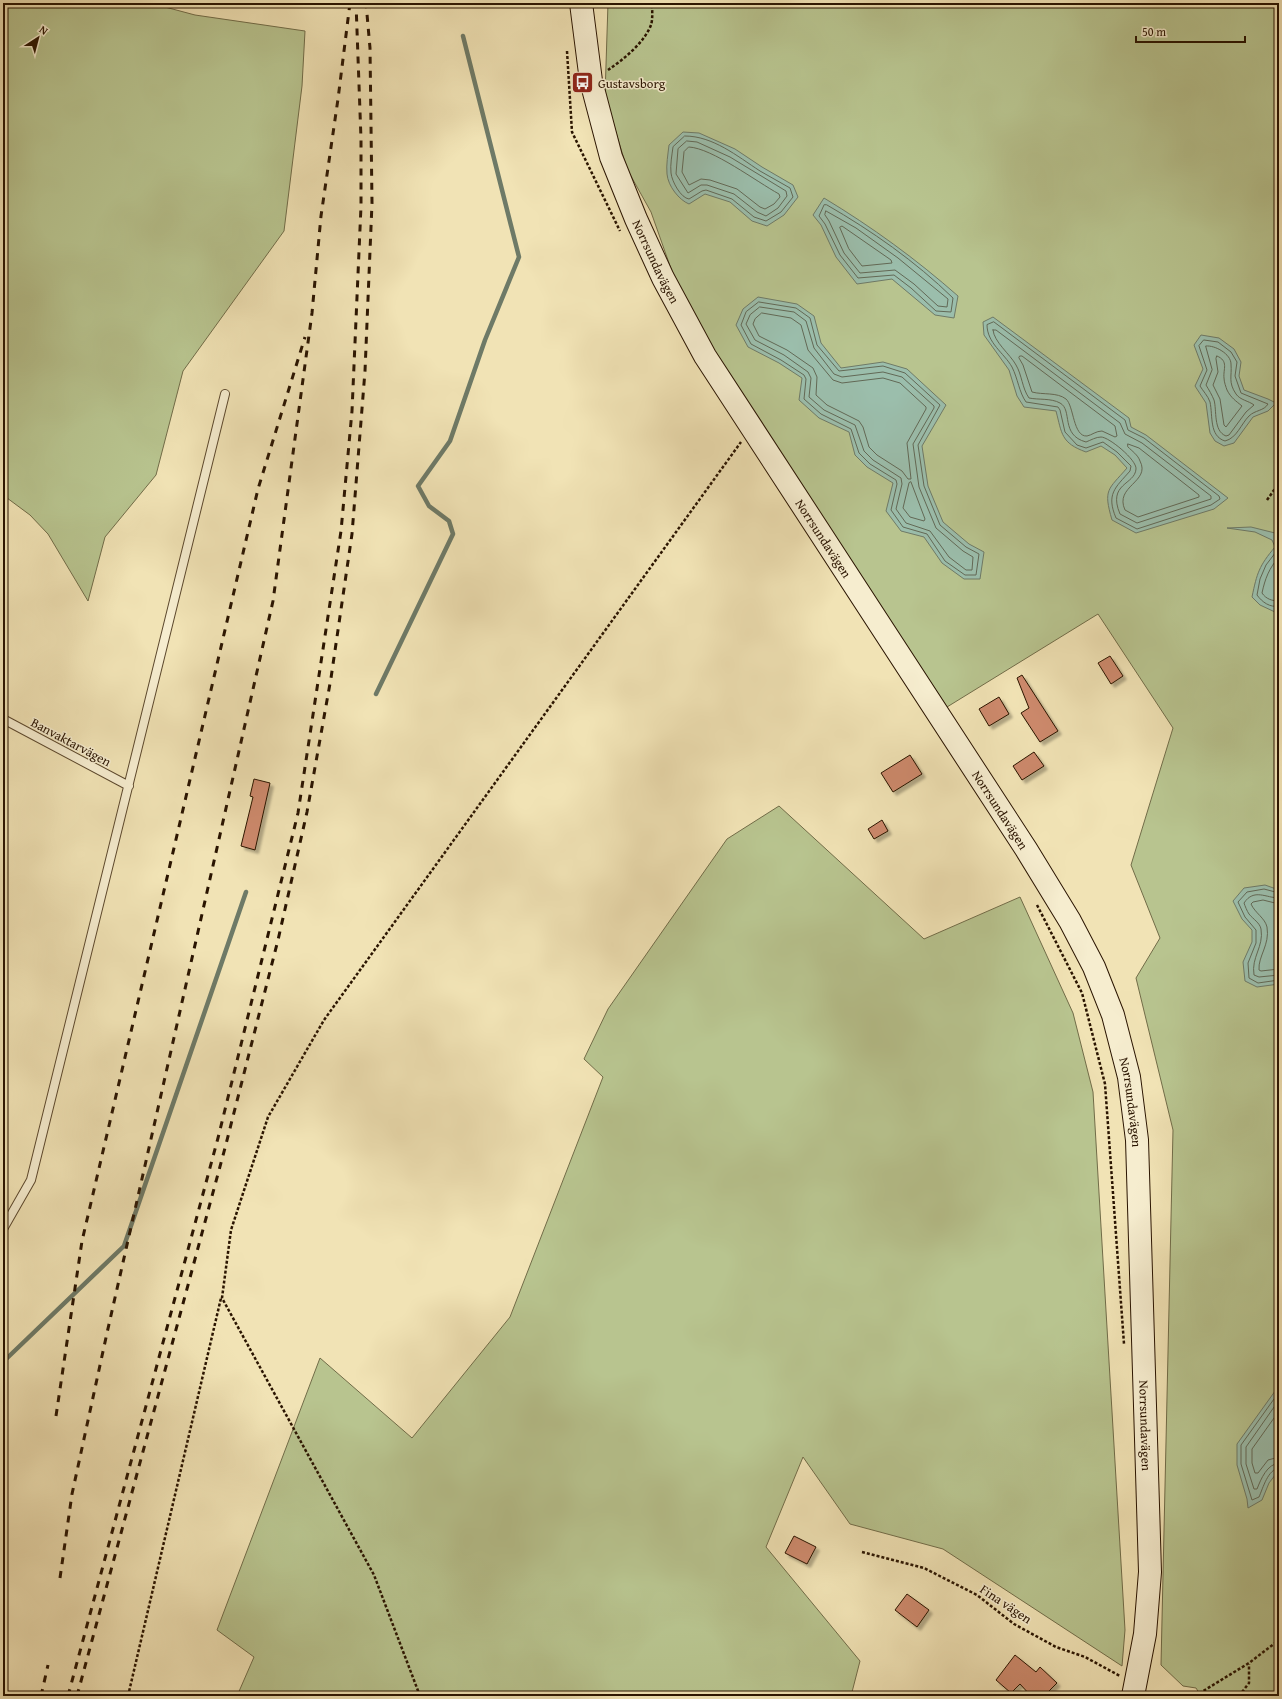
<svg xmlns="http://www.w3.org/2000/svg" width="1282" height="1699" viewBox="0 0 1282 1699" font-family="'Gentium Book Plus',serif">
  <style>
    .green { fill: #b8c48f; stroke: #716c48 }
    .water { fill: #9bbeac; stroke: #6e7a67 }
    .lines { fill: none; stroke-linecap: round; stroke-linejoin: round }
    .shore { stroke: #626956; stroke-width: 1 }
    .stream { stroke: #6e7a67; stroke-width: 4.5 }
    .building { fill: #ce8a6d; stroke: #2a1400; filter: url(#shadow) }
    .lane-casing { stroke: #5c482d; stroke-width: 10 }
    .secondary-casing { stroke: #2a1400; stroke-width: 24 }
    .path { stroke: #2a1400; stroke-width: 2.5; stroke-dasharray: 3 2; stroke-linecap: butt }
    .lane { stroke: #f6edcf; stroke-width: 8 }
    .secondary { stroke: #f6edcf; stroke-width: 22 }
    .rail { stroke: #2a1400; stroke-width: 3; stroke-dasharray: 7 7; stroke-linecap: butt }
    .labels { text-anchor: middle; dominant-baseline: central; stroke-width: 3; stroke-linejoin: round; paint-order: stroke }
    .poi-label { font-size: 13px; fill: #2a1400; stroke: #f6edcf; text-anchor: start }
    .street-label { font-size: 13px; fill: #2a1400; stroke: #f6edcf }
  </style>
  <defs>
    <filter id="shadow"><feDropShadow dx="3.5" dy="3.5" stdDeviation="1" flood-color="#0004"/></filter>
  </defs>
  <rect width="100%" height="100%" fill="#f1e3b5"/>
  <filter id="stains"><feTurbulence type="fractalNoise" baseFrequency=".005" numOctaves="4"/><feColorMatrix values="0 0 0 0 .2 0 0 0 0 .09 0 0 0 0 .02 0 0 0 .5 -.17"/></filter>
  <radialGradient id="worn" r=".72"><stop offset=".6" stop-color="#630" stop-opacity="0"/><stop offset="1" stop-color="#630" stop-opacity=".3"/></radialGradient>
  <!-- green -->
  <path class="green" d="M3,3h147l45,12 110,16 -3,55 -18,145 -101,140 -27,104 -51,62 -17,64 -40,-67 -18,-19 -27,-20z
    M608,3h671v1693h-78l-5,-8 -13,-2 -22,-21 12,-535 -37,-152 24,-40 -29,-73 42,-137 -75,-114 -151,93 -222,-336 -50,-91 -24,-68 -24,-43 -22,-73z
    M779,806l145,133 96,-42 53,116 20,79 32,538 -3,36 -179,-117 -93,-25 -47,-67 -37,90 94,114 -9,35h-614l17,-39 -37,-27 103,-272 92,80 98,-121 93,-240 -19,-18 24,-50 119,-170z"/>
  <!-- water -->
  <path class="water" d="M683,132l16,1 36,16 27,18 31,18 5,12 -14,18 -17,11 -15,-5 -22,-19 -25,-8 -16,10c-10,-4 -21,-18 -22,-30 -1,-9 1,-20 2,-29z
    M824,198c48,29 92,61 134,98l-4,22 -19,-3 -43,-36 -35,5 -21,-27 -15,-32 -8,-10z
    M758,297l39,7 17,12 7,27 20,25 42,-6 24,7 39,36 -24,41 6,40 15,36 26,22 15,8 -4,27h-16l-22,-16 -18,-26 -23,-6 -15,-20 7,-28 -26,-16 -12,-12 -6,-23 -30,-14 -20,-18 3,-22 -23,-15 -31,-16 -12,-22 7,-16z
    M993,317l136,101 2,9 15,8 82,63 -14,11 -78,24 -24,-13c-9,-31 -4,-30 15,-52l-12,-13 -14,-9 -15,6c-25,-9 -24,-18 -30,-41l-32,-4 -7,-11 -8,-26 -25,-35 -1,-13z
    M1201,335l18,3 15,11 7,13 -2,14 5,14 24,9 8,4 -8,8 -15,6 -19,26 -10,3 -9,-5 -5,-8 -4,-30 -11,-17 8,-17 -9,-24z
    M1251,527l28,7v76l-4,2 -15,-7 -8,-8c5,-24 7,-31 23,-50l-3,-7 -17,-8 -28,-4z
    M1265,885l14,5v94l-22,3 -12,-6 -2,-19 9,-20v-12l-10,-11 -9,-18 11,-13z
    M1279,1367v103l-10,13 -7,17 -14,8 -1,-9 -10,-34v-21l41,-57 -2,-17z"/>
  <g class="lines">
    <!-- shore -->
    <path class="shore" d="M685,136c28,0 52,20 75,35 10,6 20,11 30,17l3,9 -12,15 -15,9 -12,-4 -22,-18 -26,-9 -4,1 -13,8c-8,-1 -17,-17 -18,-26 -1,-8 1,-18 2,-26z
      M687,141l10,1 33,15 56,34 1,5 -9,12 -12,8 -9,-4 -23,-18 -27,-9h-6l-13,8 -12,-19 2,-25z
      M689,147c23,1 68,35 90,47l1,3 -6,7 -9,5 -5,-2 -23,-18 -27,-9 -9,-1 -12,6 -7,-13 2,-20z
      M827,205c45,26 88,56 126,93l-2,14 -15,-1 -25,-23 -17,-13 -36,3 -18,-23 -15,-31 -6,-8 5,-11z
      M826,211l30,17 42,30 50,41 -1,8 -9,-1 -24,-22 -19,-14 -35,3 -16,-20 -15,-32 -4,-6z
      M840,227l2,-1 49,34 1,3 -30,3 -13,-17z
      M759,302l37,6 14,10 7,27 22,26 44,-5 22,7 35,32 -22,40 6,41 16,39 26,22 13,7 -3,21h-11l-20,-14 -18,-27 -24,-7 -12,-17 6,-26 -1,-4 -26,-16 -11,-11 -8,-24 -30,-15 -17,-15 2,-20 -2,-4 -23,-15 -30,-16 -10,-19 5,-13z
      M760,307l34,5 12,9 8,27 20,26 8,3 41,-5 19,5 32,29v2l-21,36 6,43 17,41 27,23 10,6 -1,13h-6l-17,-13 -19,-26 -24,-8 -10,-14 6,-25 -1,-6 -28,-18 -9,-9 -9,-26 -31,-15 -15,-13 2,-19 -3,-6 -24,-17 -29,-15 -9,-16 4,-9z
      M762,313l29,5 10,7 7,25 25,30 9,3 41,-5 17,5 26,24v2l-19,34 4,36h-3l-6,-8 -25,-16 -8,-8 -6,-20 -4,-6 -32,-16 -11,-10 1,-18 -4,-9 -26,-18 -28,-14 -6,-12 2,-5z
      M994,322l131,98 3,10 16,8 75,58 1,3 -9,6 -74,24 -21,-11c-10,-24 -1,-30 14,-47l1,-5 -14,-14 -14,-10 -17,6 -9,-3 -12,-13 -5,-22 -2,-3 -32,-5c-7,-10 -8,-23 -14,-35 -8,-14 -25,-24 -25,-42z
      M993,330h3l124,93 5,11 17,9 69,53v3l-74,24 -17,-9c-13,-31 15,-29 16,-45 1,-9 -27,-32 -35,-32 -5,0 -10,3 -15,5 -26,-7 -13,-32 -26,-39 -9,-5 -21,-3 -31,-5 -7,-10 -7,-23 -13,-33 -6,-11 -22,-23 -23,-35z
      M1204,340l14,2 13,10 6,10 -2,14 6,17 27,11c-4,7 -13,6 -19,12 -8,8 -12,22 -24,25 -16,-5 -12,-25 -15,-39 -2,-6 -7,-11 -10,-16l7,-16 -8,-24z
      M1206,346c9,-1 25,8 25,18 1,13 -3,18 5,30 4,6 13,7 18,11l-8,7 -17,23 -3,1c-13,-5 -9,-26 -12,-36 -2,-5 -5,-10 -8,-15l6,-15z
      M1020,356h2l93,70 2,10 -2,1 -13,-6c-6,0 -10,4 -15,5 -14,1 -13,-30 -21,-37 -9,-7 -23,-4 -34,-7l-9,-27 -4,-7z
      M1217,356c12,5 6,13 7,22 0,4 2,9 3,12 4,8 9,11 15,16l-16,21 -2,-2 -4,-26 -7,-14 5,-13 -2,-13z
      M1128,444l11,4 60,47v2l-61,20 -13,-7c-11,-24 26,-28 15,-49 -2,-6 -8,-10 -12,-14z
      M911,482l14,37 -1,2 -14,-4 -7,-9 6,-25z
      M1279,548l-13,17 -6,14 -3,16c5,7 13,13 22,11
      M1279,557c-10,11 -14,22 -17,36 4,6 10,8 17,8
      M1279,893l-15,-4 -17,3 -9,10 7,15 11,13v13l-8,20 1,15 9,5 21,-3
      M1279,898c-13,0 -25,-10 -35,5 1,3 3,8 5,11 4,5 11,9 12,15 3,18 -10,28 -7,46l5,2 20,-2
      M1279,904l-16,-4 -10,2 -2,2c4,9 14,14 16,23 3,18 -9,29 -8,43l2,1 18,-2
      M1279,1392l-38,53v19l11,36 7,-3c4,-9 9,-28 20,-29
      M1279,1400l-33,47v17l8,25h3c4,-10 10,-25 22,-26
      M1279,1411l-27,38v14l3,10h3l10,-13 11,-3"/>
    <!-- stream -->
    <path class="stream" d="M376,694l77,-160 -4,-13 -20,-15 -11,-20 32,-45 35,-101 34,-83 -56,-221
      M3,1362l121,-116 122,-354"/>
  </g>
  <!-- building -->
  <path class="building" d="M1110,656l13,20 -12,8 -13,-21z
    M1022,675l36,56 -18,11 -19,-29 8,-5 -12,-30z
    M999,697l10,17 -20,12 -10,-17z
    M1034,752l10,14 -22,14 -9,-14z
    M910,755l12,19 -29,18 -12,-19z
    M254,779l16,4 -15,67 -14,-4 12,-49 -3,-1z
    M882,820l6,11 -14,8 -6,-10z
    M794,1536l22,11 -9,17 -22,-11z
    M907,1594l22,16 -12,17 -22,-17z
    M1015,1655l21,17 4,-5 17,16 -13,13h-13l-11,-12 -9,9 -15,-13z"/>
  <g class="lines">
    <defs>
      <path id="lane" d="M3,719l126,67
        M3,1229l28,-49 194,-786"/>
      <g id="secondary">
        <path id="s1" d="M581,3l10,78 20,76 25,62 27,59 42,78 321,493 44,72 24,46 19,48 16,62 8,63 13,432 -5,62 -12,62"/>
      </g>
    </defs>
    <!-- lane casing -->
    <use href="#lane" class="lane-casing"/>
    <!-- secondary casing -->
    <use href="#secondary" class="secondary-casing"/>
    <!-- path -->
    <path class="path" d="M567,51l5,81 48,99
      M608,70c16,-11 36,-27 43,-45 2,-6 1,-16 1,-22
      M1267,500l12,-17
      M1037,905l45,88 23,91 19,260
      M862,1552l62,16 53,27 37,29 42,23 29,10 35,19
      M128,1696l93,-398
      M420,1696l-46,-121 -152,-277 9,-68 37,-113 56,-97 417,-578
      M1195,1696l54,-33 30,-23
      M1239,1696l10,-13v-19"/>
    <!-- lane -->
    <use href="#lane" class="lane"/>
    <!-- secondary -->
    <use href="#secondary" class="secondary"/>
    <!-- rail -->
    <path class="rail" d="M56,1416l26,-175 176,-752 47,-152
      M60,1578l12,-84 35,-161 166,-732 39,-288 9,-97 17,-117 12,-96
      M41,1696l7,-31
      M68,1696l150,-558 80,-325 43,-282 11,-120 9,-205v-67l-5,-136
      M77,1696l148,-548 53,-208 29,-128 24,-134 21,-144 13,-163 7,-168 -2,-155 -4,-45"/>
  </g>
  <!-- icons -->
  <defs>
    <symbol id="bus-square" viewBox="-11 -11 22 22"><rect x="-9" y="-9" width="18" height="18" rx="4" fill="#8f2418" stroke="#f6edcf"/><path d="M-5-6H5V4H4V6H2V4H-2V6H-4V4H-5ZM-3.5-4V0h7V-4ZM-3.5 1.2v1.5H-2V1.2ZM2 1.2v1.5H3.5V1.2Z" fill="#fff"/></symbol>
  </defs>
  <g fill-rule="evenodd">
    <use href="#bus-square" x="570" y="70" width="25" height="25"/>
  </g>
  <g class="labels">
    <!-- poi labels -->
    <g class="poi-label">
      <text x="598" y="83">Gustavsborg</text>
    </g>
    <!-- street labels -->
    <g class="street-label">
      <text stroke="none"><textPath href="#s1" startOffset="271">Norrsundavägen</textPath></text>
      <text stroke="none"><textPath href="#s1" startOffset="595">Norrsundavägen</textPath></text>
      <text transform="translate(71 742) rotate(28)">Banvaktarvägen</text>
      <text stroke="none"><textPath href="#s1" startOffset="919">Norrsundavägen</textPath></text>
      <text stroke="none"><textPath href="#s1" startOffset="1243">Norrsundavägen</textPath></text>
      <text stroke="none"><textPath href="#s1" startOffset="1567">Norrsundavägen</textPath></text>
      <text transform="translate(1006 1604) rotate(34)">Fina vägen</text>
    </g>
  </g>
  <!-- margin -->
  <rect width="1282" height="1699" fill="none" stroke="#f1e3b5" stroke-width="16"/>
  <rect x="4" y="4" width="1274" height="1691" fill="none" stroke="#2a1400" stroke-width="2"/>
  <rect x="8" y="8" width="1266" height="1683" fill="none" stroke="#2a1400"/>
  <!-- north arrow -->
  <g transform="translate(38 38) rotate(36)" stroke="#f6edcf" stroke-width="3" paint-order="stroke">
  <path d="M0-3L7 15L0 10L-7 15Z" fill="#2a1400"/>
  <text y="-6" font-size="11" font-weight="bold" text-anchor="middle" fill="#2a1400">N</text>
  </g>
  <!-- scale -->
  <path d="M1136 36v6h109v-6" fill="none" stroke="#2a1400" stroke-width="2"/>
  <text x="1142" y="36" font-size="12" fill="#2a1400" stroke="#f6edcf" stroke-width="3" paint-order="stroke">50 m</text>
  <rect width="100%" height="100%" filter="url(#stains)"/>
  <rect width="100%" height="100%" fill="url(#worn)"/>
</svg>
